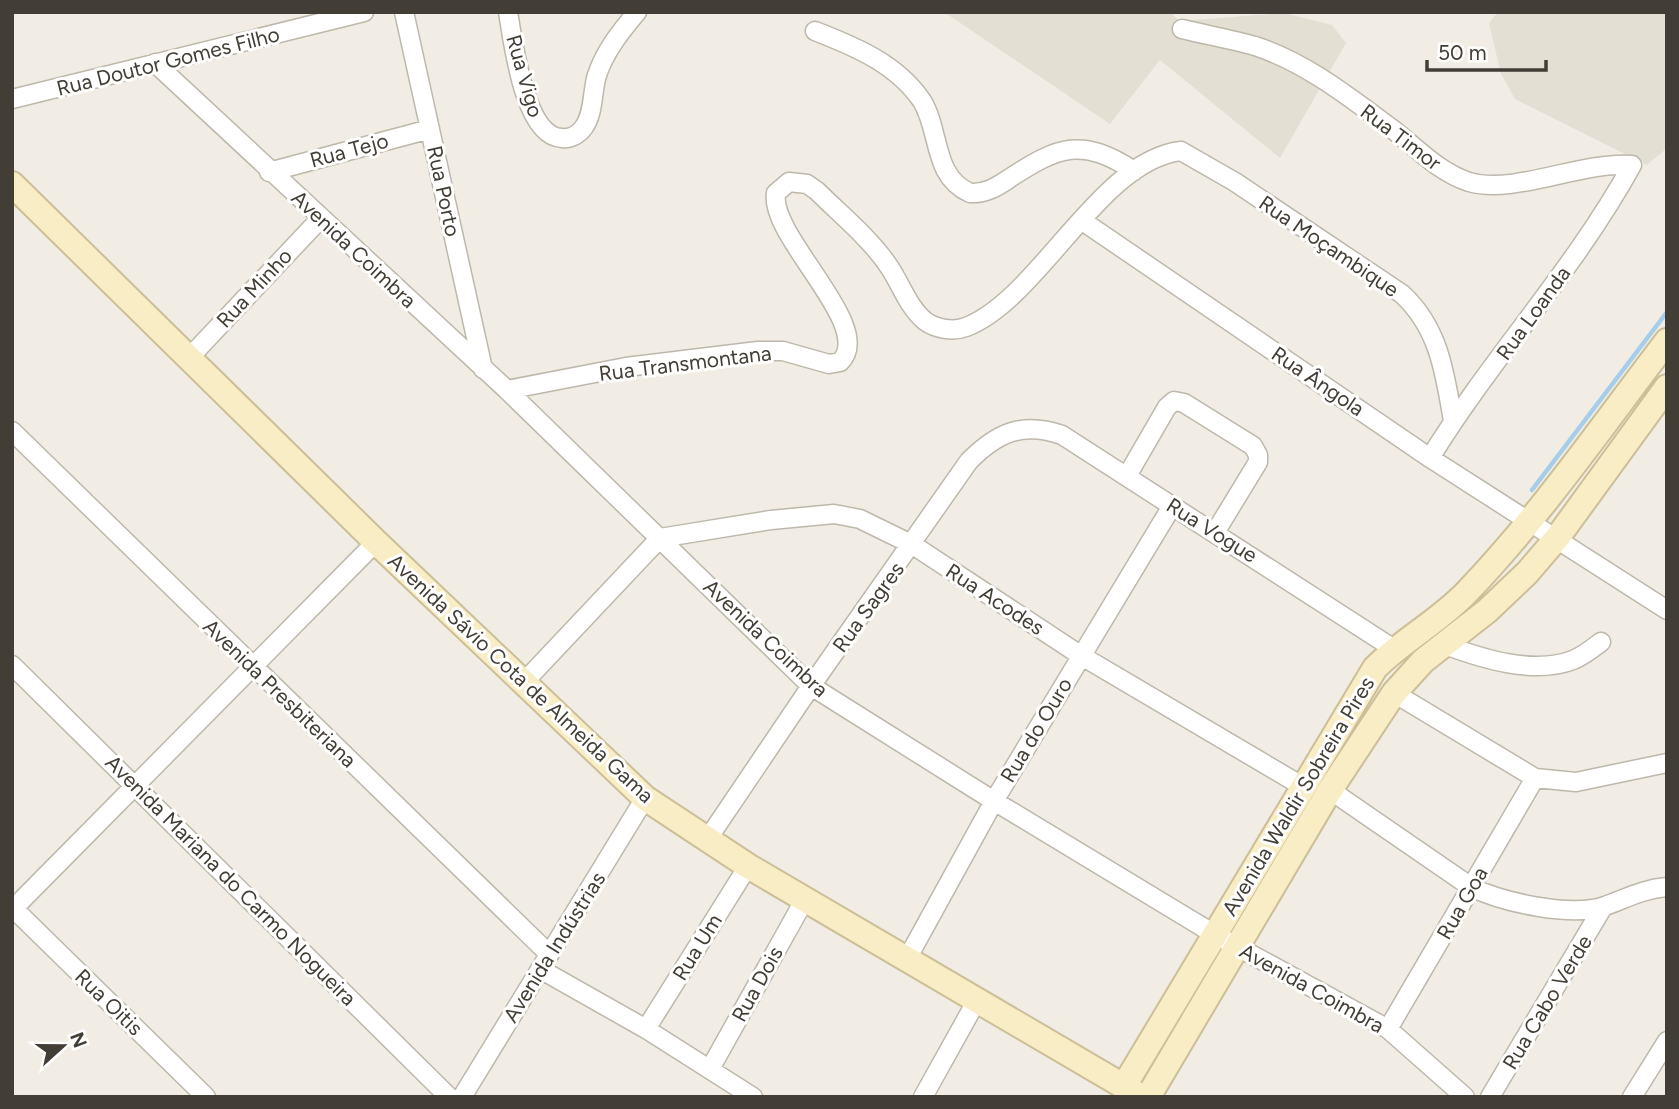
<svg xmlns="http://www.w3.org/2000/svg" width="1679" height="1109" viewBox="0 0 1679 1109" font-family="Figtree,sans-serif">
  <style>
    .residential { fill: #e4dfd3 }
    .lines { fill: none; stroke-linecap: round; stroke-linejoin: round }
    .stream { stroke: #a6cde9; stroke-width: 4.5 }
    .street-casing { stroke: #beb8ab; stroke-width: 21 }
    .secondary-casing { stroke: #ccbf98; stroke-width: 28 }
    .street { stroke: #fff; stroke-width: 18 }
    .secondary { stroke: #f9edc6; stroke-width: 24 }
    .labels { text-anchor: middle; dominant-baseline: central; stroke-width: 6; stroke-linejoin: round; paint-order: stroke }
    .street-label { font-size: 21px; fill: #423d35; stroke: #fff }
  </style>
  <rect width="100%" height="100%" fill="#f1ede5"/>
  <!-- residential -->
  <path class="residential" d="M944,12h226l9,9 105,-8 48,12 14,18 -66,115 -120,-98 -50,64z
    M1498,12h169v136l-20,17 -132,-66 -14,-25 -12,-51z"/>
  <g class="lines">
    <!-- stream -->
    <path class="stream" d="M1532,490l135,-178"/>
    <defs>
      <path id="street" d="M404,12l79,357
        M508,12c5,29 16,125 54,126 9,1 17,-4 22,-11 10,-14 8,-36 13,-52 8,-24 24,-44 40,-63
        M1182,29c24,6 49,10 73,17 50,16 94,51 136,82 25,19 47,44 78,54 46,13 112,-21 163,-17 -57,104 -140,192 -202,293
        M815,31c41,16 82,33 107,70 19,31 10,75 48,92 15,1 27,-6 40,-15 49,-32 72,-41 124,-7
        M155,63l352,327 304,296 183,115 220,133 174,95 77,68
        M12,99l352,-87
        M269,172l161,-43
        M1081,220l349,238 237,152
        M188,359l133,-141
        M507,390l119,-23 132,-16h25l46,13 11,-2c37,-35 -72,-126 -64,-169l13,-11 18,2 10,7c24,24 54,48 73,77 11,17 19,40 35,53 11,8 28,11 41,6 73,-28 134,-167 215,-176l54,31 167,112c37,34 43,79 51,127
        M12,431l537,523
        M1127,476l40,-69 7,-6 10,2 69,43 5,9v7l-42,69
        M1445,645c38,14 89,30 128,15 10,-4 20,-12 28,-18
        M12,665l437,432
        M525,681l135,-143 111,-18 63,-6 26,5 53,26 167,110 222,131
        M1394,693l141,85 41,4 91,-19
        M1330,790l141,97c31,15 100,31 134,19 22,-8 38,-17 62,-19
        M707,840l104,-154 158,-225c28,-28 53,-40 93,-26l332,214
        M12,907l194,190
        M12,910l364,-368
        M907,959l87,-158 178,-295
        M540,969l106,60 107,68
        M646,1029l102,-163
        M1388,1029l147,-251
        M710,1069l95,-170
        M462,1097l183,-299
        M923,1097l54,-97
        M1490,1097l113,-190
        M1632,1097l35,-56"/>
      <path id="secondary" d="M12,184l364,358 269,256 103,68 394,231
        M1124,1086l251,-418c28,-28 64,-47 91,-75 74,-77 136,-167 201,-252
        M1148,1097l182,-307 64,-97 29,-32 64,-50 40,-38 30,-35 110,-151"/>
    </defs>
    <!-- street casing -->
    <use href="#street" class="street-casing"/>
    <!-- secondary casing -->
    <use href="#secondary" class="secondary-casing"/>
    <!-- street -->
    <use href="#street" class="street"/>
    <!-- secondary -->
    <use href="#secondary" class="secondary"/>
  </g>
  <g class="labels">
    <!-- street labels -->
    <g class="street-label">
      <text transform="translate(168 61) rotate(-14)">Rua Doutor Gomes Filho</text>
      <text transform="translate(525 76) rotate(74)">Rua Vigo</text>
      <text transform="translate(1401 137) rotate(37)">Rua Timor</text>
      <text transform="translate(349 150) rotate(-15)">Rua Tejo</text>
      <text transform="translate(444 191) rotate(78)">Rua Porto</text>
      <text transform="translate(1329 246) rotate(34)">Rua Moçambique</text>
      <text transform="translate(354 249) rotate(43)">Avenida Coimbra</text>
      <text transform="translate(254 288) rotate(-47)">Rua Minho</text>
      <text transform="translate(1533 313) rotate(-54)">Rua Loanda</text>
      <text transform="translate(685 363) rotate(-7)">Rua Transmontana</text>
      <text transform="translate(1318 381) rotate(34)">Rua Ângola</text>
      <text transform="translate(1212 530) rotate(32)">Rua Vogue</text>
      <text transform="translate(995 599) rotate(33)">Rua Acodes</text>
      <text transform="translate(868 607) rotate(-54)">Rua Sagres</text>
      <text transform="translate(766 638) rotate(43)">Avenida Coimbra</text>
      <text transform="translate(521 678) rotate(43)">Avenida Sávio Cota de Almeida Gama</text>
      <text transform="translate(280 693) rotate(44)">Avenida Presbiteriana</text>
      <text transform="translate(1036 730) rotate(-59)">Rua do Ouro</text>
      <text transform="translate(1298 796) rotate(-59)">Avenida Waldir Sobreira Pires</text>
      <text transform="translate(231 880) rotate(45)">Avenida Mariana do Carmo Nogueira</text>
      <text transform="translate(1462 903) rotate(-60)">Rua Goa</text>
      <text transform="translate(554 947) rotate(-58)">Avenida Indústrias</text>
      <text transform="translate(697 947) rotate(-58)">Rua Um</text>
      <text transform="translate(757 984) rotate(-61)">Rua Dois</text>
      <text transform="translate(1312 988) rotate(29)">Avenida Coimbra</text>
      <text transform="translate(109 1002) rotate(44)">Rua Oitis</text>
      <text transform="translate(1547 1002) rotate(-59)">Rua Cabo Verde</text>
    </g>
  </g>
  <!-- border -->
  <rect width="1679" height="1109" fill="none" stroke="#423d35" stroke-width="28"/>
  <!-- north arrow -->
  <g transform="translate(63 1046) rotate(69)" stroke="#ffffff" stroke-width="5" paint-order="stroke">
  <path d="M0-5L12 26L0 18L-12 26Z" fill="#423d35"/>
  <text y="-10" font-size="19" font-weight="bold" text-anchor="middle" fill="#423d35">N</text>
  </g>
  <!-- scale -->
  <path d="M1427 60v10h119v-10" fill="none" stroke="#423d35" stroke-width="3.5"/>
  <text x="1438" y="60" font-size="21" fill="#423d35" stroke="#ffffff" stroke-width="5" paint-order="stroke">50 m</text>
</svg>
